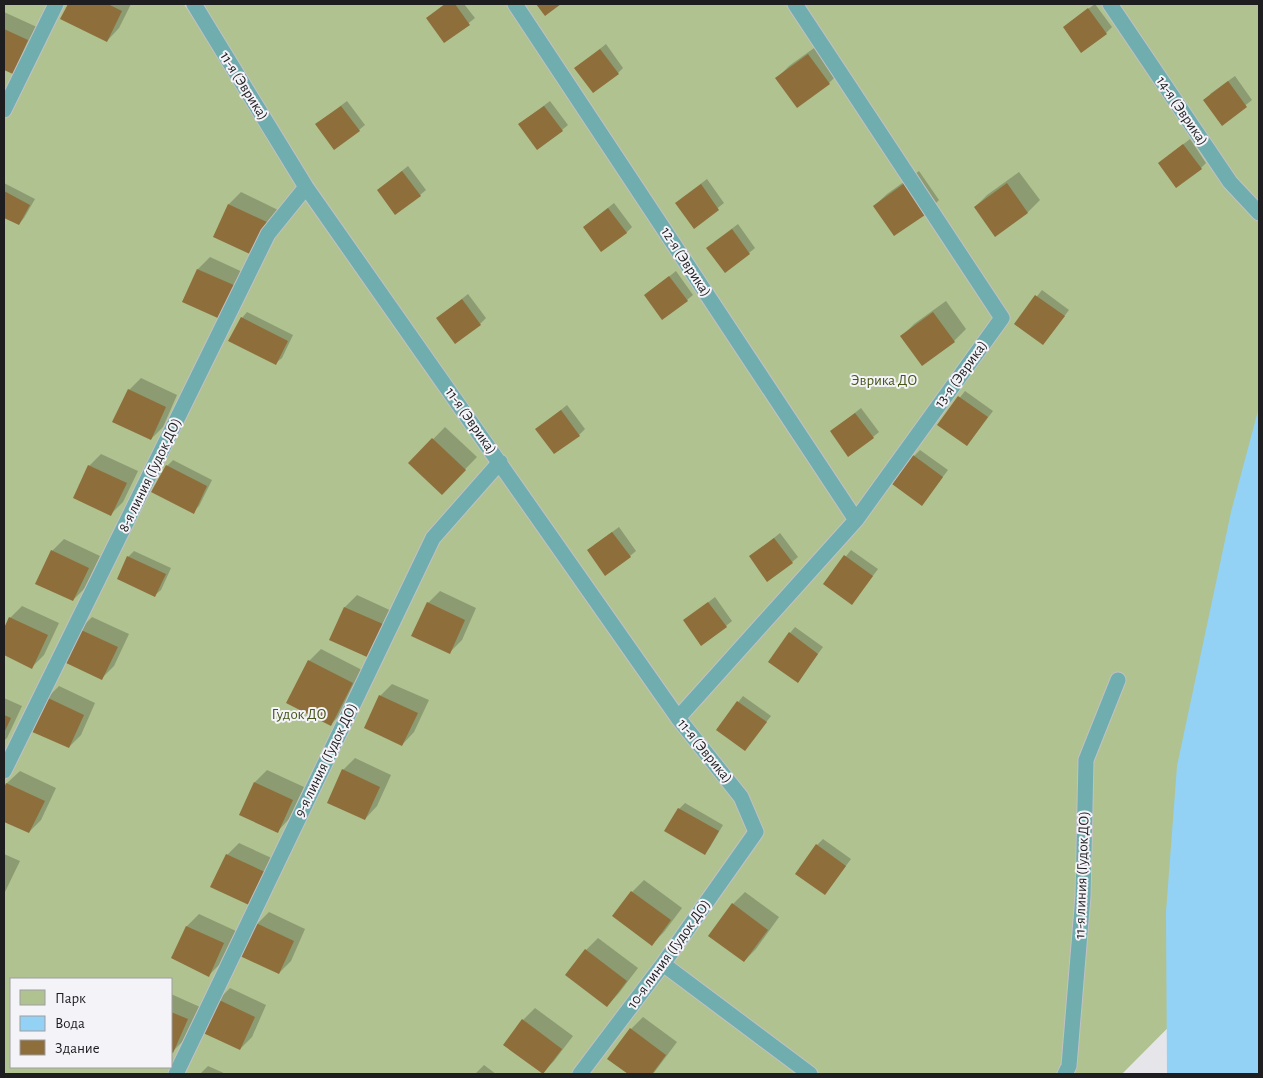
<svg xmlns="http://www.w3.org/2000/svg" width="1263" height="1078" viewBox="0 0 1263 1078" font-family="'Alegreya Sans',sans-serif">
  <style>
    .green { fill: #b0c28f; fill-rule: evenodd }
    .water { fill: #93d2f5 }
    .shadow { fill: #0003 }
    .building { fill: #8e6f3b }
    .lines { fill: none; stroke-linecap: round; stroke-linejoin: round }
    .lane-casing { stroke: #c2c1c6; stroke-width: 17 }
    .lane { stroke: #70adae; stroke-width: 15 }
    .labels { text-anchor: middle; dominant-baseline: central; stroke-width: 4; stroke-linejoin: round; paint-order: stroke }
    .street-label { font-size: 15px; fill: #1e1e20; stroke: #f3f3f8 }
    .park-label { font-size: 15px; fill: #465719; stroke: #f3f3f8 }
  </style>
  <rect width="100%" height="100%" fill="#e6e5ea"/>
  <!-- green -->
  <path class="green" d="M4,4h180l140,215 -136,-215h1071v932l-137,138h-1118zM11,979h160v88h-160z"/>
  <!-- water -->
  <path class="water" d="M1259,407v667h-92l-1,-162 11,-146 54,-254z"/>
  <!-- shadow -->
  <path class="shadow" d="M69,4h62l-12,24 -12,13 -45,-22z
    M445,4h19l11,14 -30,24 -18,-24z
    M1095,4l17,23 -6,6 -36,-11z
    M4,12l35,16 -14,32 -12,12 -9,-4z
    M821,43l20,28 -12,12 -52,-5 12,-12z
    M606,44l17,24 -5,5 -42,-5z
    M1235,76l17,24 -30,24 -12,-30z
    M347,101l18,24 -6,5 -36,-11z
    M550,101l18,24 -6,5 -36,-11z
    M1190,139l16,24 -5,5 -42,-5z
    M408,166l18,24 -6,5 -42,-5z
    M919,171l20,29 -12,12 -53,-6 13,-12z
    M1019,172l21,28 -12,12 -32,23 -21,-28 12,-12z
    M707,179l17,24 -30,24 -12,-29z
    M4,183l31,16 -11,19 -5,6 -15,-8z
    M241,192l37,18 -15,31 -49,-5 15,-32z
    M614,203l18,24 -6,6 -42,-6z
    M738,224l17,24 -6,5 -35,-11z
    M210,257l37,17 -15,32 -48,-5 14,-32z
    M676,271l17,24 -6,5 -41,-5z
    M1042,290l27,20 -26,34 -28,-20z
    M468,294l18,24 -6,6 -36,-11z
    M946,301l20,28 -12,12 -52,-5 12,-12z
    M247,312l46,23 -11,23 -6,5 -34,-45z
    M141,378l36,17 -14,32 -12,12 -22,-49z
    M965,391l28,20 -26,34 -28,-21z
    M567,405l18,24 -6,6 -42,-6z
    M861,408l18,24 -6,5 -42,-5z
    M445,427l32,30 -35,36 -32,-30z
    M920,450l28,20 -21,28 -13,-42z
    M101,454l37,17 -15,31 -12,12 -22,-48z
    M173,460l39,20 -13,26 -6,6 -26,-46z
    M619,527l17,24 -6,5 -36,-11z
    M780,533l18,24 -6,5 -42,-5z
    M64,539l36,17 -15,32 -12,12 -21,-49z
    M851,550l27,19 -26,35 -28,-20z
    M134,551l37,17 -10,22 -6,5 -27,-38z
    M440,591l36,17 -14,32 -12,12 -22,-49z
    M357,595l37,17 -15,32 -12,12 -37,-17 15,-32z
    M715,597l17,24 -6,5 -42,-5z
    M22,606l37,17 -15,32 -12,12 -28,-13v-23l6,-13z
    M92,617l37,17 -15,32 -12,12 -22,-49z
    M795,627l28,20 -25,34 -8,-48z
    M321,649l43,22 -21,41 -12,12 -22,-63z
    M392,684l37,16 -15,32 -12,13 -22,-49z
    M59,686l36,17 -14,32 -12,12 -22,-49z
    M743,696l28,20 -26,33 -28,-20z
    M4,698l18,8 -15,32 -3,3z
    M355,758l36,17 -14,31 -12,13 -22,-49z
    M267,770l37,17 -15,32 -12,13 -36,-17 14,-33z
    M20,771l36,17 -15,32 -12,12 -25,-12v-29l3,-8z
    M685,803l38,22 -13,22 -5,6 -39,-22 13,-22z
    M823,839l28,20 -26,35 -8,-49z
    M239,843l37,17 -15,32 -34,-37z
    M4,854l16,7 -16,33z
    M644,880l38,28 -18,24 -12,12 -20,-52z
    M745,892l34,25 -23,32 -12,12 -11,-57z
    M269,912l36,17 -14,32 -12,12 -22,-49z
    M199,914l37,17 -15,32 -12,12 -37,-17 15,-32z
    M598,938l40,30 -19,25 -12,13 -40,-31 19,-25z
    M230,988l36,17 -14,32 -12,12 -22,-49z
    M171,994l29,13 -15,32 -12,12h-2z
    M535,1008l38,28 -19,25 -12,12 -19,-53z
    M643,1017l34,25 -24,32h-23l-21,-15 22,-30z
    M484,1065l12,9h-21z
    M208,1066l18,8h-26z"/>
  <!-- building -->
  <path class="building" d="M68,4h40l14,7 -15,31 -47,-23z
    M445,4h10l15,21 -26,18 -18,-25z
    M536,4h25l-16,12z
    M1088,8l19,26 -26,19 -18,-26z
    M4,29l24,11 -15,34 -9,-4z
    M600,49l19,25 -26,19 -19,-25z
    M808,54l22,30 -33,24 -22,-30z
    M1228,81l19,26 -25,19 -19,-26z
    M341,106l19,25 -26,19 -19,-26z
    M544,106l19,25 -26,19 -19,-26z
    M1183,144l19,25 -26,19 -18,-25z
    M402,171l19,25 -26,19 -18,-25z
    M906,182l22,31 -34,23 -21,-30z
    M1007,183l21,30 -33,24 -21,-30z
    M701,184l18,26 -25,19 -19,-26z
    M4,191l26,14 -11,20 -15,-7z
    M228,204l39,18 -15,33 -39,-18z
    M608,208l19,25 -26,19 -18,-25z
    M732,229l18,25 -25,19 -19,-25z
    M197,269l39,17 -16,33 -38,-17z
    M669,276l19,25 -26,19 -18,-25z
    M1035,295l30,21 -22,29 -29,-21z
    M462,299l19,26 -26,19 -19,-26z
    M933,312l22,30 -33,24 -22,-30z
    M241,317l47,24 -12,24 -48,-24z
    M128,389l38,18 -15,33 -39,-18z
    M958,396l30,21 -21,29 -30,-21z
    M561,410l19,26 -26,18 -19,-25z
    M855,413l19,25 -26,19 -18,-26z
    M432,438l34,32 -24,25 -34,-32z
    M913,455l30,22 -21,29 -30,-22z
    M88,465l39,18 -16,33 -38,-18z
    M166,465l41,21 -13,28 -43,-22z
    M612,532l19,25 -26,19 -18,-26z
    M774,538l19,25 -26,19 -18,-26z
    M51,550l38,18 -16,33 -38,-17z
    M844,555l29,21 -21,29 -29,-21z
    M127,556l39,18 -11,23 -38,-18z
    M427,602l38,18 -15,34 -39,-18z
    M708,602l19,25 -26,19 -18,-26z
    M344,607l39,17 -16,33 -38,-17z
    M9,617l39,18 -16,34 -28,-14v-27z
    M79,629l39,18 -16,33 -38,-18z
    M789,632l29,22 -20,29 -30,-21z
    M308,660l45,23 -22,43 -45,-23z
    M379,695l39,18 -16,33 -38,-18z
    M46,697l38,18 -15,33 -39,-17z
    M737,701l30,21 -22,29 -29,-21z
    M4,715l7,3 -7,15z
    M342,769l38,18 -15,33 -38,-17z
    M254,782l39,18 -15,33 -39,-18z
    M6,783l39,18 -16,32 -25,-11v-34z
    M678,808l41,23 -14,24 -41,-24z
    M816,844l30,22 -21,29 -30,-21z
    M226,854l39,18 -16,33 -39,-18z
    M631,891l40,29 -19,26 -40,-30z
    M732,903l36,27 -24,32 -36,-26z
    M256,923l38,18 -15,33 -39,-18z
    M186,926l38,17 -15,34 -38,-19z
    M585,949l42,32 -20,26 -42,-32z
    M217,999l38,18 -15,33 -39,-18z
    M171,1012l17,7 -15,34 -2,-1z
    M522,1019l40,30 -19,25 -40,-29z
    M630,1028l36,27 -14,19h-24l-21,-15z"/>
  <g class="lines">
    <defs>
      <path id="lane" d="M194,4l112,183 372,531 63,79 15,35 -93,132 -83,110
        M515,4l341,516
        M1110,4l120,178 29,31
        M4,110l52,-106
        M678,718l178,-198 146,-202 -207,-314
        M4,771l264,-537 38,-47
        M663,964l147,110
        M176,1074l257,-536 67,-76
        M1065,1074l4,-8 14,-170 3,-136 32,-80"/>
    </defs>
    <!-- lane casing -->
    <use href="#lane" class="lane-casing"/>
    <!-- lane -->
    <use href="#lane" class="lane"/>
  </g>
  <g class="labels">
    <!-- street labels -->
    <g class="street-label">
      <text transform="translate(244 86) rotate(58)">11-я (Эврика)</text>
      <text transform="translate(1182 111) rotate(56)">14-я (Эврика)</text>
      <text transform="translate(686 262) rotate(57)">12-я (Эврика)</text>
      <text transform="translate(961 374) rotate(-54)">13-я (Эврика)</text>
      <text transform="translate(471 421) rotate(55)">11-я (Эврика)</text>
      <text transform="translate(150 475) rotate(-64)">8-я линия (Гудок ДО)</text>
      <text transform="translate(705 751) rotate(51)">11-я (Эврика)</text>
      <text transform="translate(326 760) rotate(-64)">9-я линия (Гудок ДО)</text>
      <text transform="translate(1082 875) rotate(-88)">11-я линия (Гудок ДО)</text>
      <text transform="translate(669 954) rotate(-54)">10-я линия (Гудок ДО)</text>
    </g>
    <!-- park labels -->
    <g class="park-label">
      <text x="884" y="380">Эврика ДО</text>
      <text x="299" y="714">Гудок ДО</text>
    </g>
  </g>
  <!-- border -->
  <rect width="1263" height="1078" fill="none" stroke="#1e1e20" stroke-width="10"/>
  <!-- legend -->
  <rect x="10" y="978" width="162" height="90" fill="#f3f3f8" stroke="#9e9ea2"/>
  <rect x="20" y="990" width="25" height="15" fill="#b0c28f" stroke="#9e9ea2"/>
  <text x="55" y="1003" font-size="15" fill="#1e1e20">Парк</text>
  <rect x="20" y="1016" width="25" height="15" fill="#93d2f5" stroke="#9e9ea2"/>
  <text x="55" y="1028" font-size="15" fill="#1e1e20">Вода</text>
  <rect x="20" y="1040" width="25" height="15" fill="#8e6f3b" stroke="#9e9ea2"/>
  <text x="55" y="1053" font-size="15" fill="#1e1e20">Здание</text>
</svg>
